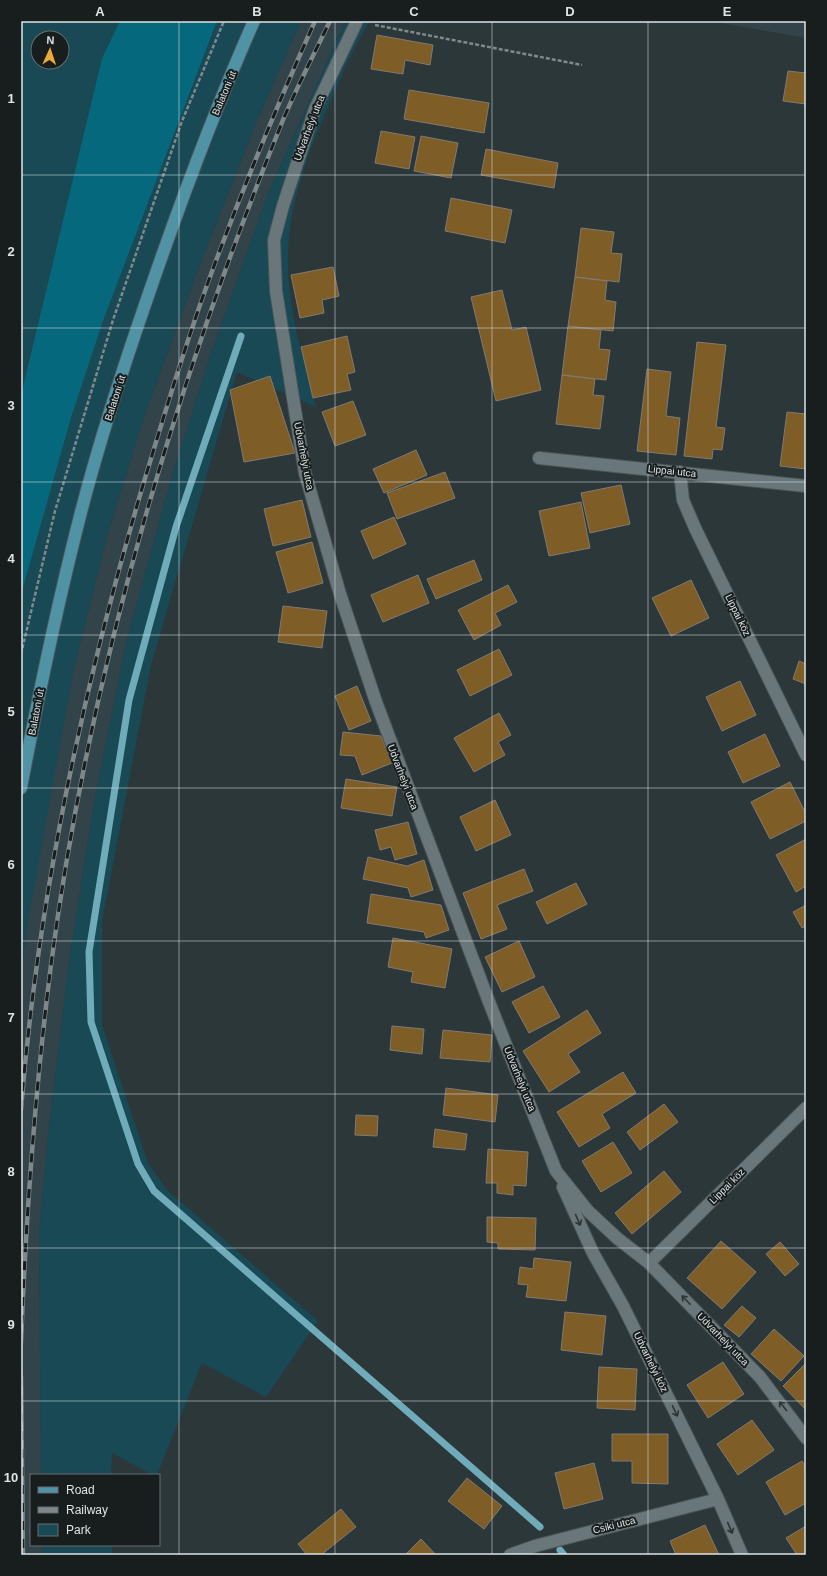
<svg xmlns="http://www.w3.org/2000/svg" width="827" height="1576" viewBox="0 0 827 1576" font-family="Arial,sans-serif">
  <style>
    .built { fill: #32444a }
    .green { fill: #184955; fill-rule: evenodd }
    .forest { fill: #06687d }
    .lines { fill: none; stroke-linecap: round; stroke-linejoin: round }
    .stream { stroke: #70abba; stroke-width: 7 }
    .building { fill: #7f5d26; stroke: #817a71 }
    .minor-casing { stroke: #4c5558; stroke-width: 14 }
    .major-casing { stroke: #4c5558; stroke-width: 14 }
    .path { stroke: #80898b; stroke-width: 2.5; stroke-dasharray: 4 2; stroke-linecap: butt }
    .minor { stroke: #6a777a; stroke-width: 12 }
    .major { stroke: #4f93a4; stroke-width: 12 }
    .rail-casing { stroke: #7e878a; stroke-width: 4.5 }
    .rail { stroke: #181d1e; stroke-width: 3; stroke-dasharray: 9; stroke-linecap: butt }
    .oneway { stroke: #2c3435 }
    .grid { fill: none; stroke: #dde4e6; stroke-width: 1; stroke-opacity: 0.55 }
    .labels { text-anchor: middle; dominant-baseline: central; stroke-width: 4; stroke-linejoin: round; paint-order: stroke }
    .street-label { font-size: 10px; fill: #dde4e6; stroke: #181d1e }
    .neatline { fill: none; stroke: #dde4e6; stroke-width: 1.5 }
    .grid-label { font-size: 13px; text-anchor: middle; font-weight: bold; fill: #dde4e6 }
  </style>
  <rect width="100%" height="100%" fill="#2c373a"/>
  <!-- built -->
  <path class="built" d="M301,21h44l-77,173 -57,159 -39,123 -46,167 -32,160 -24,152 -22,180 -9,98 2,242h-10v70h11v10h-21v-580l5,-43 22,-127 25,-132 34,-137 37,-119 53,-145 61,-154z
    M710,21h96v17z"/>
  <!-- green -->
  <path class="green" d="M21,21h99l-18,37 -81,337zM38,38h24v24h-24z
    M217,21h84l-43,97 -61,154 -53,145 -37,119 -34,137 -47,259 -5,43v-380l50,-177 32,-97z
    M345,21h25c-17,27 -29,55 -41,84 -21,48 -42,104 -41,157 0,49 16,98 28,145l-79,-35 -86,293 -49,257v103l46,138 19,27 151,131 -52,76 -64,-34 -45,112h-4l-41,-22 -1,22h-70l-2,-242 9,-98 22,-180 24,-152 32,-160 46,-167 39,-123 57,-159z
    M42,1545h70v10h-70z"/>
  <!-- forest -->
  <path class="forest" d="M120,21h97l-114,300 -32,97 -50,177v-200l81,-337z"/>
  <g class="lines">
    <!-- stream -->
    <path class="stream" d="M241,336l-65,191 -47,173 -40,252 2,70 47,142 16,27 386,336
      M560,1550l4,5"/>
  </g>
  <!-- building -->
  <path class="building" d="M377,35l56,10 -3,20 -25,-5 -2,14 -32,-5z
    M788,71l18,2v31l-23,-3z
    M409,90l80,13 -5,30 -80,-14z
    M381,131l34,6 -6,32 -34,-6z
    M421,136l37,7 -7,35 -37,-7z
    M486,149l72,14 -4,25 -73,-13z
    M451,198l61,12 -7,33 -60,-12z
    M581,228l33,4 -3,21 11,1 -3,28 -44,-5z
    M333,267l6,29 -17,4 2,13 -24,5 -9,-43z
    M575,277l32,4 -2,19 11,2 -3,29 -45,-5z
    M502,290l10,40 14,-3 15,63 -45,11 -25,-104z
    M568,326l33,4 -2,19 11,1 -4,30 -44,-5z
    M347,336l8,36 -8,2 4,16 -38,8 -12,-51z
    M697,342l29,3 -10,82 9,1 -3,22 -9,-1 -1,10 -28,-3z
    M647,369l24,3 -5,44 14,2 -4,37 -39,-4z
    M562,375l33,4 -2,16 11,1 -4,33 -44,-5z
    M270,376l25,77 -51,9 -14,-72z
    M353,401l13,34 -31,11 -13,-34z
    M787,412l19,2v55l-26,-3z
    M416,450l11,25 -43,18 -11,-24z
    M445,472l10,26 -58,21 -10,-26z
    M621,485l9,39 -40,9 -9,-40z
    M302,500l9,37 -38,9 -9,-37z
    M581,502l9,46 -41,8 -10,-45z
    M394,517l12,27 -33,15 -12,-28z
    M312,542l11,41 -35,10 -12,-41z
    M474,560l8,20 -46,19 -9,-20z
    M418,575l11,28 -46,19 -12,-27z
    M691,580l18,38 -38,18 -19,-38z
    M508,585l9,17 -22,11 6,12 -27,15 -16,-30z
    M283,606l44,5 -5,37 -44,-6z
    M499,649l13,26 -42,21 -13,-26z
    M799,661l7,3v20l-13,-5z
    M740,681l16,34 -34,16 -16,-34z
    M357,686l14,35 -22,9 -14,-34z
    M499,713l12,22 -13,7 7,13 -31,17 -20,-34z
    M343,732l38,4 11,27 -30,12 -7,-19 -15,-1z
    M765,734l15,32 -37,17 -15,-31z
    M346,779l51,8 -5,29 -51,-8z
    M790,782l16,32v7l-36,18 -19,-37z
    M495,800l16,35 -35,16 -16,-34z
    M408,822l9,32 -22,6 -4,-13 -11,3 -5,-20z
    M806,839v47l-10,6 -20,-37z
    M368,857l39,9 17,-6 9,30 -22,7 -3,-9 -45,-9z
    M524,869l9,22 -36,14 10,24 -26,10 -18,-46z
    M576,883l11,21 -40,20 -11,-22z
    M371,894l70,11 8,25 -23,8 -2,-6 -57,-9z
    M806,905v21l-4,2 -9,-16z
    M393,938l59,11 -7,39 -34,-6 2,-10 -25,-5z
    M519,941l16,36 -33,15 -17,-35z
    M543,986l17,31 -31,16 -17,-31z
    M587,1010l14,23 -33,21 12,18 -31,20 -26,-41z
    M392,1026l32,3 -2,25 -32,-4z
    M443,1030l49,5 -2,27 -50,-4z
    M623,1072l13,21 -34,21 8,14 -31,19 -22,-35z
    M446,1088l52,7 -3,27 -52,-7z
    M664,1104l14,18 -38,28 -13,-18z
    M356,1115l22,1 -1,20 -22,-1z
    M435,1129l32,5 -2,16 -32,-3z
    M613,1142l19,31 -31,19 -19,-31z
    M488,1149l40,3 -2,34 -13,-1v10l-16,-2v-10h-11z
    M664,1171l17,21 -49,42 -17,-21z
    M487,1217l49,1 -1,32 -37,-1v-6l-11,-1z
    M721,1241l35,31 -34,37 -35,-31z
    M780,1242l19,22 -14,12 -19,-22z
    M534,1258l37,4 -5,39 -40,-4 2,-12 -10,-1 2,-17 13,2z
    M742,1306l14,12 -17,19 -15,-12z
    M565,1312l41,4 -4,39 -41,-5z
    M774,1329l30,27 -23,25 -30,-27z
    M723,1362l21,32 -36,24 -21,-33z
    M806,1363v47l-23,-24z
    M599,1367l38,2 -2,41 -38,-2z
    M752,1420l22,30 -36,25 -21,-31z
    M612,1434h56v50l-36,-1v-22h-20z
    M802,1461l4,6v36l-21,12 -19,-33z
    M594,1463l9,36 -39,10 -9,-36z
    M467,1478l35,28 -18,23 -36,-28z
    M341,1509l15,18 -35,28h-14l-9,-11z
    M705,1525l14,30h-43l-6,-14z
    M806,1526v29h-9l-11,-17z
    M421,1539l15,16h-31z"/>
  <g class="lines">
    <defs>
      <path id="minor" d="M357,21l-42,88 -32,97 -9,34 2,51 29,182 35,121 36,108 113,300 67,169 32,40 29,27 32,25 111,114 46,61
        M539,458l267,28
        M680,472l3,28 12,28 111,227
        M563,1187l30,66 30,53 95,193 24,56
        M649,1263l157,-155
        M510,1555l25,-9 183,-47"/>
      <path id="major" d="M21,788c17,-91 36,-182 59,-272 19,-74 43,-148 68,-220 32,-93 66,-185 106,-275"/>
    </defs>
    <!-- minor casing -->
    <use href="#minor" class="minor-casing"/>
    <!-- major casing -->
    <use href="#major" class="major-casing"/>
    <!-- path -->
    <path class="path" d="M375,25l207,40
      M21,654l34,-143 58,-191 69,-199 42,-100"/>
    <!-- minor -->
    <use href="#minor" class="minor"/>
    <!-- major -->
    <use href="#major" class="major"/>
    <defs>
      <path id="rail" d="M21,1109c17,-211 62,-421 122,-624 23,-76 46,-153 74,-227 30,-80 63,-159 98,-237
        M21,1342c5,-126 14,-252 30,-377 38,-290 122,-574 232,-845 14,-33 31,-66 47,-99
        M21,1377l2,178"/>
    </defs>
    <!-- rail casing -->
    <use href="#rail" class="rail-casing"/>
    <!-- rail -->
    <use href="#rail" class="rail"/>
  </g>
  <!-- one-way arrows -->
  <defs><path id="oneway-shaft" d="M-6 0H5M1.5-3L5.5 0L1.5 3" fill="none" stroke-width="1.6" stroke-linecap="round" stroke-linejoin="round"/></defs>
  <g class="oneway">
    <use href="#oneway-shaft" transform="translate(578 1220) rotate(66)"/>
    <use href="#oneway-shaft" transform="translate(686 1300) rotate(-135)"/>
    <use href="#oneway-shaft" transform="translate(783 1406) rotate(-128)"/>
    <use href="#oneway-shaft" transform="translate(675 1411) rotate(64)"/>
    <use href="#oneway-shaft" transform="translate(730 1528) rotate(67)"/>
  </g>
  <!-- grid -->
  <path class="grid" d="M179,21v1534M335,21v1534M492,21v1534M648,21v1534M21,175h785M21,328h785M21,482h785M21,635h785M21,788h785M21,941h785M21,1094h785M21,1248h785M21,1401h785"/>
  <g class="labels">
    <!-- street labels -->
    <g class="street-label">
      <text transform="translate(224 93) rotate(-67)">Balatoni út</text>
      <text transform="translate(309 128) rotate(-69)">Udvarhelyi utca</text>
      <text transform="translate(115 398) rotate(-72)">Balatoni út</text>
      <text transform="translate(304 456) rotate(79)">Udvarhelyi utca</text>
      <text transform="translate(672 471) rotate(6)">Lippai utca</text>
      <text transform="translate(738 615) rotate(64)">Lippai köz</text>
      <text transform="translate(36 712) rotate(-79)">Balatoni út</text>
      <text transform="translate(403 777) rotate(69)">Udvarhelyi utca</text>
      <text transform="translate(520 1079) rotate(68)">Udvarhelyi utca</text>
      <text transform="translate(727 1186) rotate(-45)">Lippai köz</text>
      <text transform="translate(723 1339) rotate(46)">Udvarhelyi utca</text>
      <text transform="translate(651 1362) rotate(64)">Udvarhelyi köz</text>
      <text transform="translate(614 1525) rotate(-14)">Csiki utca</text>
    </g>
  </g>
  <!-- border -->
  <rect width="827" height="1576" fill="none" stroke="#181d1e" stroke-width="44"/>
  <!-- legend -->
  <rect x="30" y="1474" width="130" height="72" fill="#181d1e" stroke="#676d6e"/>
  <rect x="38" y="1487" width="20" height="6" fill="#4f93a4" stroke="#676d6e"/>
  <text x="66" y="1494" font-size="12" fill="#dde4e6">Road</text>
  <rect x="38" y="1507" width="20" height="6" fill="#7e878a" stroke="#676d6e"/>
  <text x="66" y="1514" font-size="12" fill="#dde4e6">Railway</text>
  <rect x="38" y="1524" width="20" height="12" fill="#184955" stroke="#676d6e"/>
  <text x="66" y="1534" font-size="12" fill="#dde4e6">Park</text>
  <!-- north arrow -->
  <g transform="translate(50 50) rotate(3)"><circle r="19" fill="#181d1e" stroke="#676d6e"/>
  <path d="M0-3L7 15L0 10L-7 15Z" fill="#eba93a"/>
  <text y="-6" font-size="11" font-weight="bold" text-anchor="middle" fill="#dde4e6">N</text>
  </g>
  <rect x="22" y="22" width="783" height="1532" class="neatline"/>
  <g class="grid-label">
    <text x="100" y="16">A</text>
    <text x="257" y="16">B</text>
    <text x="414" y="16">C</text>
    <text x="570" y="16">D</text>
    <text x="727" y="16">E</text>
    <text x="11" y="103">1</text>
    <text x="11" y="256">2</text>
    <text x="11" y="410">3</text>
    <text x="11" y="563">4</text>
    <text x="11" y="716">5</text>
    <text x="11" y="869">6</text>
    <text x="11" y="1022">7</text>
    <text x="11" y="1176">8</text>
    <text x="11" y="1329">9</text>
    <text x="11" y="1482">10</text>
  </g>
</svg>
